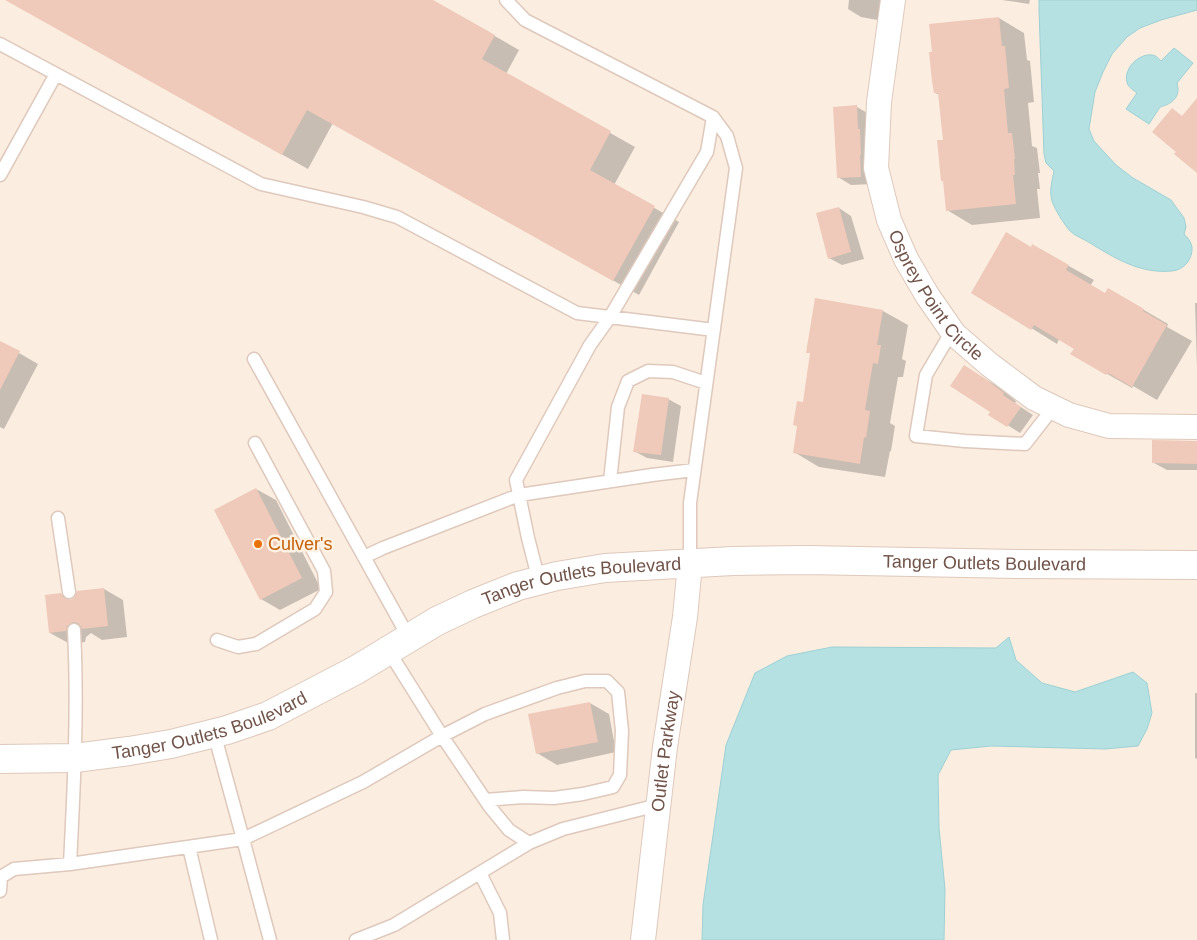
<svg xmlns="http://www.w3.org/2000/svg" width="1197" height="940" viewBox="0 0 1197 940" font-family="Arial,sans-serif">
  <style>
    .water { fill: #b6e1e3; stroke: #9dd1d4 }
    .shadow { fill: #0003 }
    .building { fill: #efc9b9 }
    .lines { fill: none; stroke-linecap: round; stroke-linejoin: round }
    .service-casing { stroke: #dec9bc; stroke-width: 15 }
    .minor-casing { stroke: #dec9bc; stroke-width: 26 }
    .tertiary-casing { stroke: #dec9bc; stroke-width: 30 }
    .service { stroke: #fff; stroke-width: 12 }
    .minor { stroke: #fff; stroke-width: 24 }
    .tertiary { stroke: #fff; stroke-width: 28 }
    .food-dot { fill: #e8710a; stroke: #fef2e5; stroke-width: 2 }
    .labels { text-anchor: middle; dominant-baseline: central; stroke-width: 5; stroke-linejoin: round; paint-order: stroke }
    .street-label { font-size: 18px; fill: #705349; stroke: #fef2e5 }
    .food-label { font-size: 18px; fill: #c56008; stroke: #fef2e5; text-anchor: start }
  </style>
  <rect width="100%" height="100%" fill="#fbede0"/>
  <!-- water -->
  <path class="water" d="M1039,0h158v10l-36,10 -21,8 -13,9 -15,17 -9,18 -8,20 -6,37 5,12 22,24 17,13 38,22 13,18 2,9 -2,7c3,3 7,7 8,13 1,12 -8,23 -20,24 -31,3 -56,-12 -82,-28 -6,-4 -15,-7 -20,-12 -6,-7 -15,-21 -18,-30 -3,-10 0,-20 2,-30l-8,-8 -2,-9 -5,-144z
    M1174,48l19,15 -16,20c4,14 -5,21 -17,24l-11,17 -23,-15 11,-16c-3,-2 -7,-5 -9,-8 -7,-14 10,-32 24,-30 4,0 7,4 9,6z
    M1009,637l7,23 26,23 33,9 58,-20 14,11 5,30 -5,16 -9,17 -33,3 -114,-3 -40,4 -13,25 1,53 6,61 -1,51h-242l1,-35 23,-160 29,-72 32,-17 45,-9 164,1z"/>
  <!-- shadow -->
  <path class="shadow" d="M7,0h425l87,50 -13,24 129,73 -21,38 65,37 -40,73 -306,-172 -25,46z
    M849,0h38l-4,21 -22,-4 -13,-8z
    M1002,0h28l-1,4z
    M999,18l25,15 3,27 3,1 4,41 -6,1 4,43 5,2 3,25h-2l2,16h-3l3,29 -68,7 -25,-15 -3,-69 -4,-46 -5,-2z
    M857,107l12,7 4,70 -22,1 -13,-8z
    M839,208l12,8 13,43 -22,6 -13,-7z
    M1033,246l61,34 -4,6 15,8 3,-5 60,35 -1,3 25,14 -35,59 -24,-14 -1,2 -60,-34 3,-6 -16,-9 -2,5 -84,-52 58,-44z
    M1195,303h2v66z
    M883,311l25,14 -6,34 4,2 -3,16h-5l-8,46 5,3 -4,25h-1l-5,26 -66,-10 -25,-15 10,-49 8,-49 -5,-2z
    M0,342l38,22 -34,65 -4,-2z
    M964,367l33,19 19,15 -1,2 18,12 -13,18 -30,-19 1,-2z
    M668,399l13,7 -8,56 -26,-4 -13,-7z
    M1197,442v28h-30l-13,-7z
    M256,489l20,11 45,89 -41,21 -19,-11z
    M104,589l19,11 4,37 -25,3 -11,-7 -5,4 -1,5 -15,2 -20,-11 11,-39 10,7z
    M1195,693h2v66l-2,-1z
    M590,703l19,11 7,38 -59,13 -20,-12z"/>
  <!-- building -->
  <path class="building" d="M5,0h428l62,35 -13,24 129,72 -21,39 65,36 -42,75 -306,-171 -25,45z
    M999,17l3,29h3l4,42 -5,1 4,44h4l3,26h-1l1,16h-2l3,29 -70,7 -3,-30h-2l-4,-41h6l-5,-47h-4l-2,-12 -3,-29h3l-3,-28z
    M1197,98v75l-23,-19 2,-2 -24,-20 20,-24 10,8z
    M857,105l1,24h2l1,26h-1l1,22 -24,1 -4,-71z
    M839,207l12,45 -23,7 -12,-46z
    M1006,232l25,15 1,-3 37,21 -3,5 39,23 3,-5 36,21 -1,2 24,14 -35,62 -24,-14 -2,2 -36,-21 4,-5 -40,-24 -3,5 -60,-37z
    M815,298l68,12 -6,35h4l-3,19 -5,-1 -8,47 5,1 -4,27 -2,-1 -4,27 -67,-11 4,-27 -4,-1 4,-24 6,1 7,-49h-4z
    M0,341l20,10 -20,39z
    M964,365l20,13 20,15 -1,2 18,12 -14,20 -19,-12 2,-3 -40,-26z
    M642,394l27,4 -8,57 -28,-3z
    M1152,440l45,1v23l-45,-1z
    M256,488l46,90 -42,22 -46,-90z
    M104,588l4,38 -26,3 -1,-3 -3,-3 -5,-1 -6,4 -1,5 -17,2 -4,-38 16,-2 2,4 7,3 4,-2 3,-7z
    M590,702l8,40 -62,12 -8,-40z"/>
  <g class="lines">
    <defs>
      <path id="service" d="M506,0l19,20 188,97 14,19 9,32 -46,335v61
        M0,44l261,140 102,23 34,10 180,96 137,17
        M0,175l56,-101
        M952,331l-26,44 -10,61 49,5 60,3 28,-36
        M254,359l155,279
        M610,481l8,-74 10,-26 20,-10 25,1 33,11
        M58,518l11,74
        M364,557l19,-9 136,-53 133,-20 42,-5
        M539,581l-11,-43 -12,-58 74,-135 20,-28 97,-165 6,-35
        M217,640l21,7 18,-3 59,-35 11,-17 -2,-21 -69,-128
        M388,650l54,86 48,71 19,23 20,13 34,-14 95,-24
        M214,733l29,106 27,101
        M189,847l22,93
        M70,864c4,-78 8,-156 4,-234
        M480,873l20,40 3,27
        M0,891l1,-14 13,-8 56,-5 173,-25 120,-57 79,-46 43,-22 72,-26 28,-7h22l11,11 4,39 -2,44 -7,12 -30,7 -29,4 -31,-1 -37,3
        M356,940l38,-15 135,-82"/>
      <g id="minor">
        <path id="s1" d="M893,0l-14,102 -3,66 13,52 17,39 21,36 27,39 36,31 44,33 35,17 40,11 88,1"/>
        <path id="s2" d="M643,940l22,-193 20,-130 5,-53"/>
      </g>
      <g id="tertiary">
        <path id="s3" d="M0,759l75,-1 54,-7 42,-7 56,-14 41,-14 88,-46 81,-49 36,-17 45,-18 39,-10 48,-8 128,-7 74,-1 214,4 176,1"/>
      </g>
    </defs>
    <!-- service casing -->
    <use href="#service" class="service-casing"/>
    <!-- minor casing -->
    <use href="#minor" class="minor-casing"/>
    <!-- tertiary casing -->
    <use href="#tertiary" class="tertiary-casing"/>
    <!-- service -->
    <use href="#service" class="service"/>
    <!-- minor -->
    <use href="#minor" class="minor"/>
    <!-- tertiary -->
    <use href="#tertiary" class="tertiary"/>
  </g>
  <!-- markers -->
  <circle class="food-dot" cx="258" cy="544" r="5"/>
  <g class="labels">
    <!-- street labels -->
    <g class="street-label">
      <text stroke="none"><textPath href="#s1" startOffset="312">Osprey Point Circle</textPath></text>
      <text stroke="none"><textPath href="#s3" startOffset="1024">Tanger Outlets Boulevard</textPath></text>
      <text stroke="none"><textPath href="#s3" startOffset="619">Tanger Outlets Boulevard</textPath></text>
      <text stroke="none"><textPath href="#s3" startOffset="214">Tanger Outlets Boulevard</textPath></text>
      <text stroke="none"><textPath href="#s2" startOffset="190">Outlet Parkway</textPath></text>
    </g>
    <!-- food labels -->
    <g class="food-label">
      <text x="268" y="544">Culver's</text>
    </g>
  </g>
</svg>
